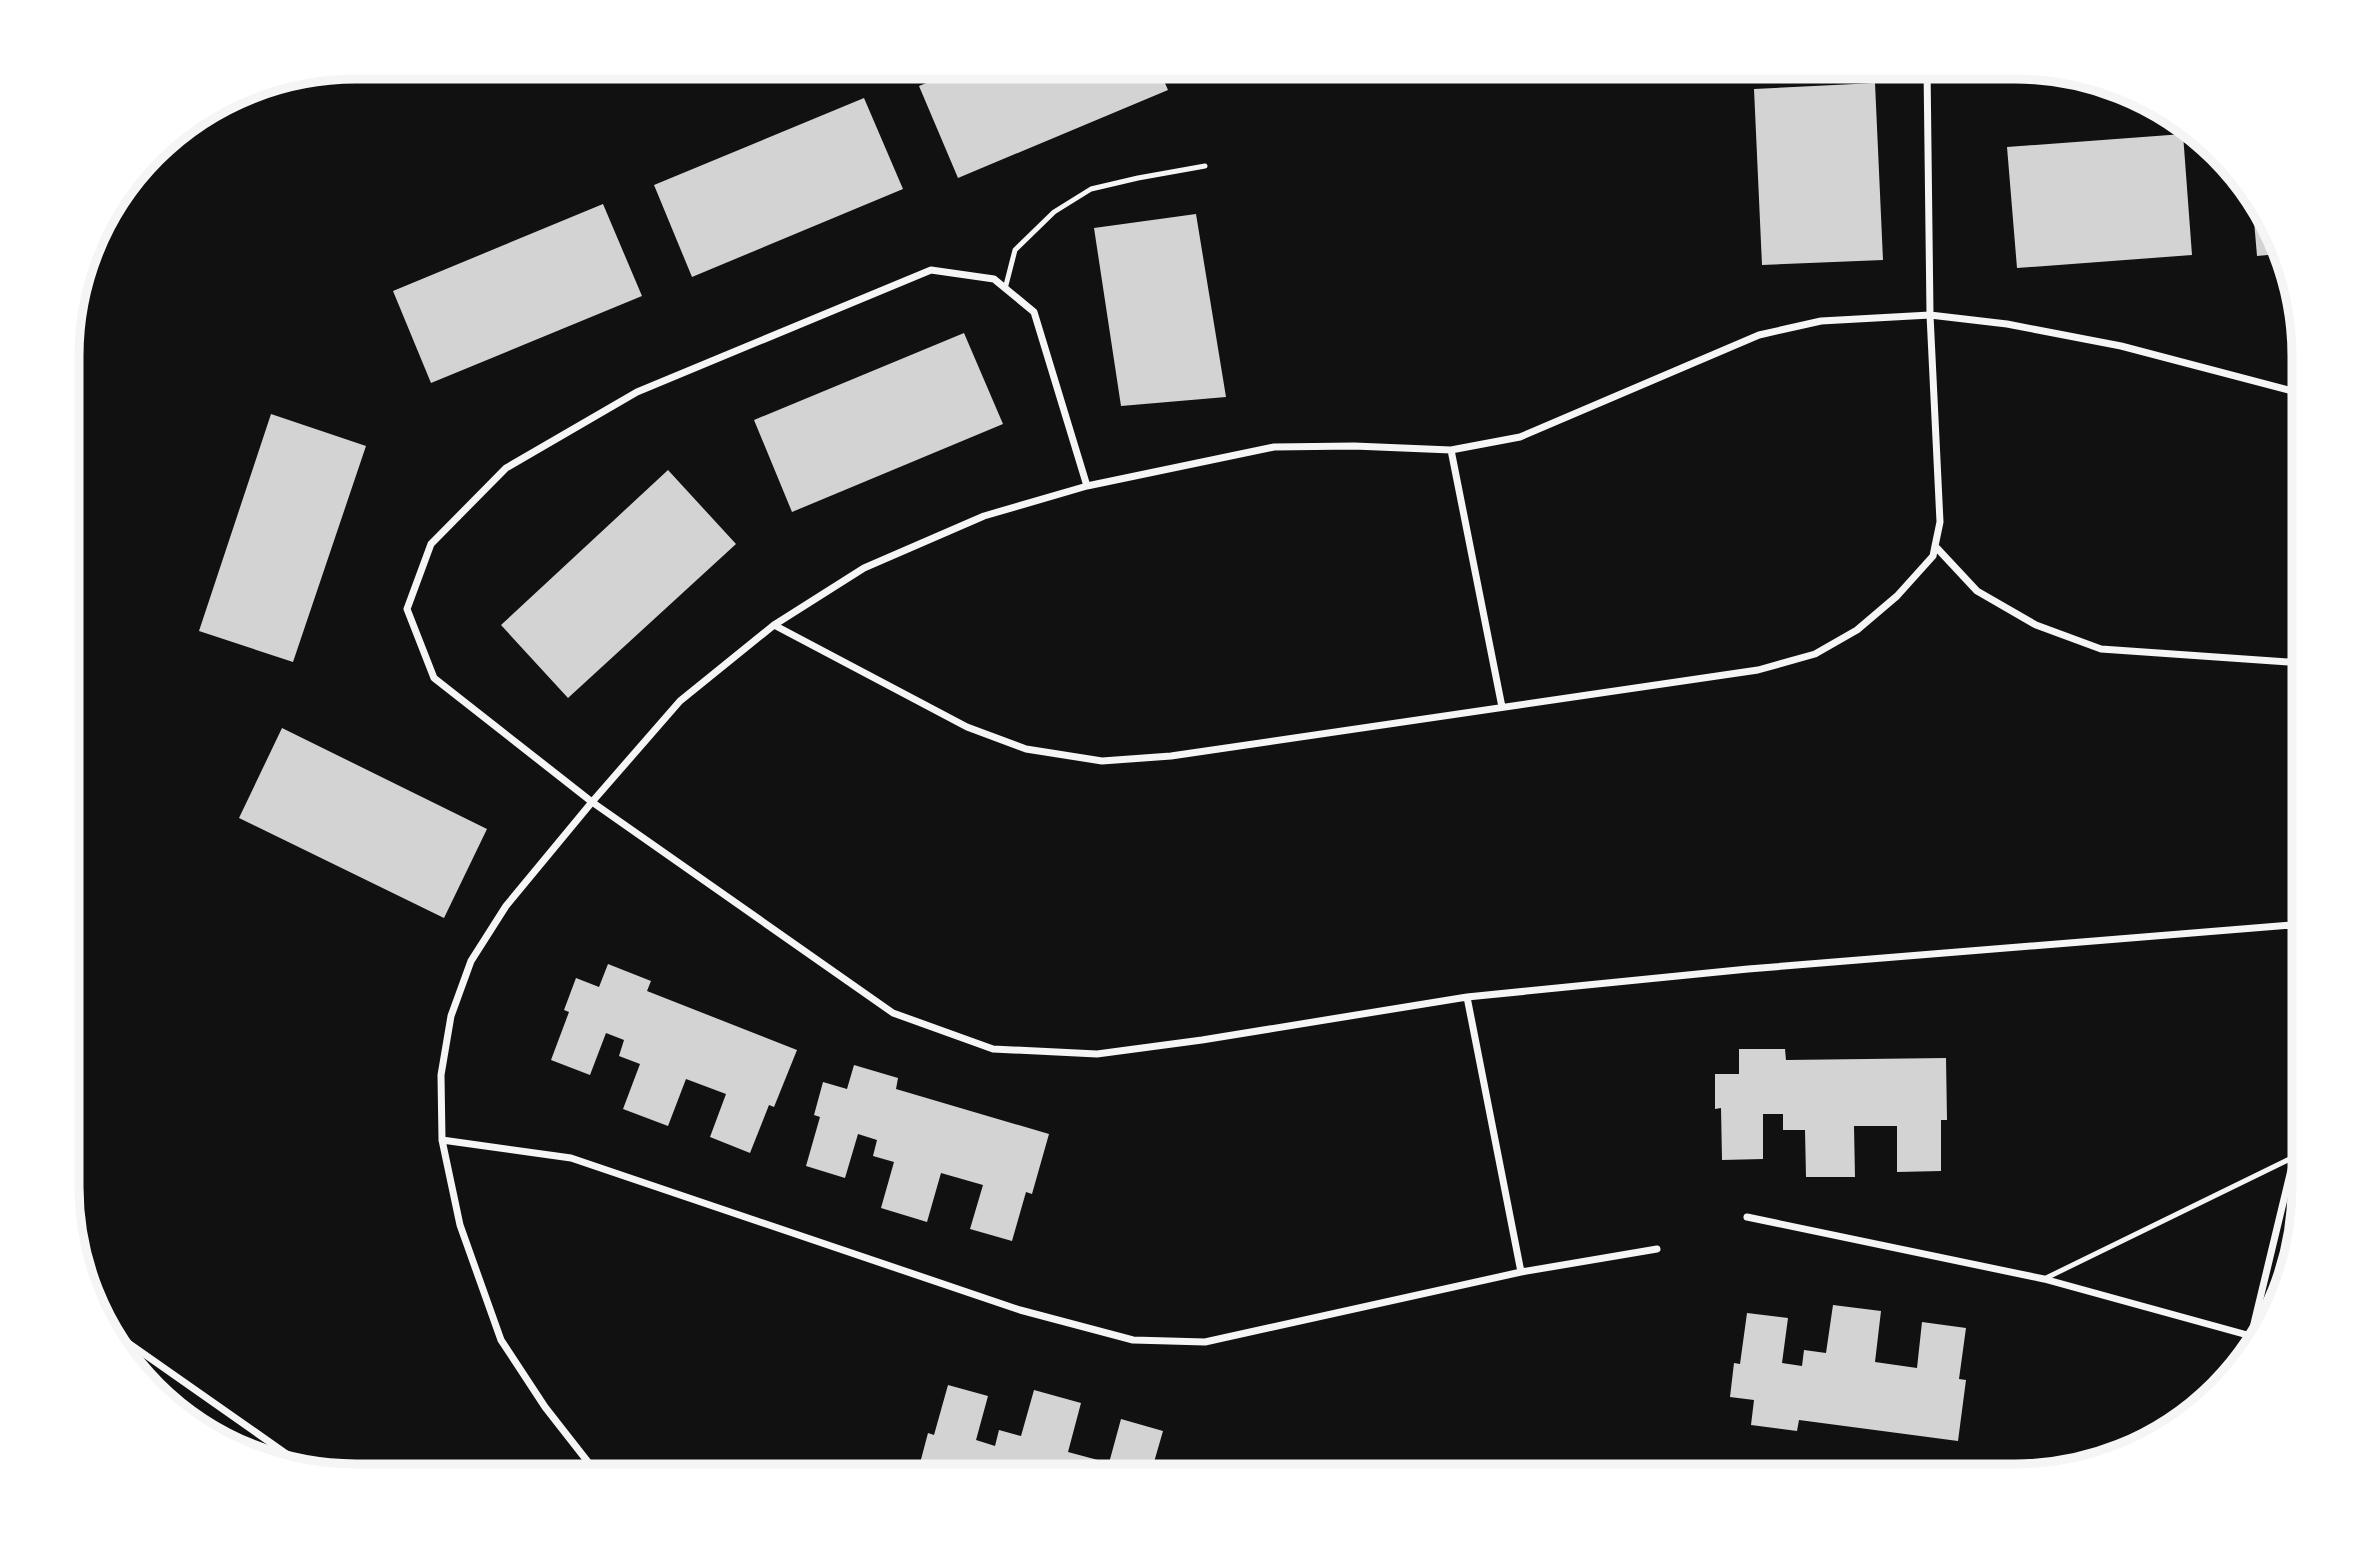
<svg xmlns="http://www.w3.org/2000/svg" width="2371" height="1543" viewBox="0 0 2371 1543" font-family="'DejaVu Sans',sans-serif">
  <style>
    .building { fill: #d3d3d3 }
    .lines { fill: none; stroke-linecap: round; stroke-linejoin: round }
    .service { stroke: #f5f5f5; stroke-width: 5 }
    .minor { stroke: #f5f5f5; stroke-width: 7 }
    .rim { fill: none; stroke: #f5f5f5; stroke-width: 9 }
  </style>
  <rect width="100%" height="100%" fill="#111"/>
  <!-- building -->
  <path class="building" d="M966,67h192l10,23 -210,88 -39,-92z
    M1875,83l8,177 -121,5 -8,-176z
    M864,98l39,91 -211,88 -38,-92z
    M2183,134l9,121 -175,13 -10,-121z
    M2252,197l14,15 13,42 -22,2z
    M603,204l39,92 -211,87 -38,-92z
    M1196,214l30,183 -105,9 -27,-178z
    M964,333l39,91 -211,88 -38,-92z
    M271,414l95,32 -73,216 -94,-31z
    M668,470l68,74 -168,154 -67,-73z
    M282,728l205,101 -43,89 -205,-100z
    M608,964l43,17 -4,10 150,59 -23,57 -5,-2 -19,48 -40,-16 16,-43 -40,-15 -18,47 -45,-17 17,-45 -21,-8 5,-16 -18,-7 -16,42 -39,-15 18,-48 -5,-2 12,-32 23,9z
    M1739,1049h46l1,11 160,-2 1,62h-6v51l-44,1v-46h-43l1,51h-49l-1,-47h-22v-16h-20v45l-41,1 -1,-52 -6,1v-35h24z
    M854,1065l44,13 -2,11 153,45 -17,60 -6,-2 -14,49 -42,-12 13,-44 -42,-12 -14,49 -46,-14 13,-46 -21,-6 4,-16 -19,-6 -13,44 -39,-12 14,-49 -6,-2 9,-33 24,7z
    M1833,1305l48,6 -6,51 42,6 5,-46 44,6 -7,51 7,1 -8,61 -159,-21 -2,11 -46,-6 3,-25 -24,-3 4,-34 6,1 7,-51 41,5 -6,45 20,3 2,-16 22,3z
    M948,1385l40,11 -12,44 19,6 4,-16 22,6 13,-46 47,13 -13,49 41,11 12,-44 42,12 -13,45h-208l1,-3 -24,-6 9,-34 6,2z"/>
  <g class="lines">
    <!-- service -->
    <path class="service" d="M1005,289l10,-39 39,-38 37,-23 47,-11 67,-12
      M2044,1279l252,-123"/>
    <!-- minor -->
    <path class="minor" d="M1927,67l3,248 10,207 -5,24 42,45 59,34 65,24 203,14
      M1451,450l51,257
      M1087,486l-53,-174 -40,-33 -63,-9 -294,122 -131,76 -75,76 -24,65 27,69 158,124 301,211 100,36 104,5 105,-14 265,-43 281,-28 556,-45
      M774,625l193,102 59,22 76,12 69,-5 587,-86 57,-16 42,-24 40,-34 36,-40 2,-10
      M2291,924l13,48
      M1467,997l54,275
      M442,1140l129,18 449,152 113,30 72,2 316,-70 136,-23
      M1747,1217l297,62 207,57 53,-220
      M107,1328l201,141
      M606,1476l-18,-14 -43,-55 -44,-67 -41,-115 -18,-85 -1,-65 10,-59 20,-55 35,-55 86,-104 88,-101 94,-76 90,-57 120,-52 103,-30 187,-39 80,-1 97,4 69,-13 239,-102 62,-14 109,-6 77,9 114,22 183,48"/>
  </g>
  <!-- crop -->
  <path d="M0 0H2371V1543H0ZM356 79H2015A277 277 0 0 1 2292 356V1187A277 277 0 0 1 2015 1464H356A277 277 0 0 1 79 1187V356A277 277 0 0 1 356 79Z" fill="#fff" fill-rule="evenodd"/>
  <path class="rim" d="M356 79H2015A277 277 0 0 1 2292 356V1187A277 277 0 0 1 2015 1464H356A277 277 0 0 1 79 1187V356A277 277 0 0 1 356 79Z"/>
</svg>
